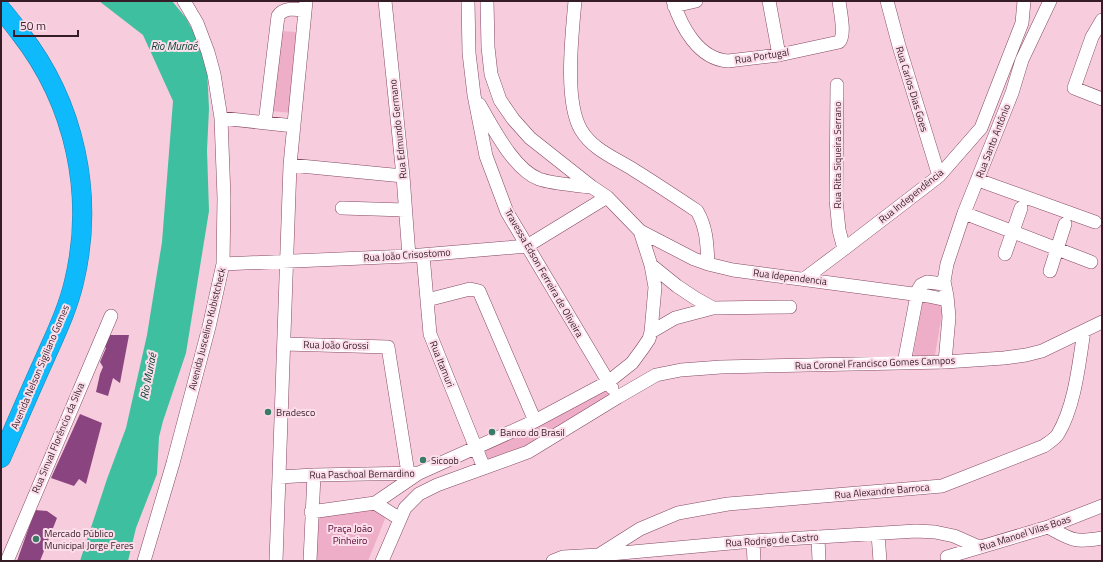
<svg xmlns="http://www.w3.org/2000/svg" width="1103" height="562" viewBox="0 0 1103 562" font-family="'Titillium Web',sans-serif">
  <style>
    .green { fill: #eeaec8 }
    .water { fill: #3ec0a0 }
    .building { fill: #8a4580 }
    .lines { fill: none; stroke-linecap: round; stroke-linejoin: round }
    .minor-casing { stroke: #844963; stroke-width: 14 }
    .highway-casing { stroke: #1c83b1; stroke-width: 20 }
    .minor { stroke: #fff; stroke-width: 13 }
    .highway { stroke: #0ebafb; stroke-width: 19 }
    .poi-dot { fill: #3a7a68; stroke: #fbdee9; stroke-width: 1.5 }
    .labels { text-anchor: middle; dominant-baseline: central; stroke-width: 4; stroke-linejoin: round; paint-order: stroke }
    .street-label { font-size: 10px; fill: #361c27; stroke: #fbdee9 }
    .poi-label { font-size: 10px; fill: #361c27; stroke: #fbdee9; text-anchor: start }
    .park-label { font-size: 10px; fill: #560232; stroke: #fbdee9 }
    .water-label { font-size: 11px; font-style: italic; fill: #084235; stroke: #fbdee9 }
  </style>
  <rect width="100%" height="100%" fill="#f7ccdd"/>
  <!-- green -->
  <path class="green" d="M280,31l17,1 -6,81 -19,-2z
    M923,301l21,2 -9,52 -22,1z
    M605,386l8,11 -84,49 -41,16 -4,-14z
    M380,508l5,11 -17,42h-52l2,-51z"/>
  <!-- water -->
  <path class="water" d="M99,1h73l14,17 10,19 11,31 2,41 -2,41 2,61 -23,142 -23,68 -4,16 -2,37 -21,54 -8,33h-48l27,-82 19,-51 21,-93 15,-93 11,-141 -30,-66z"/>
  <!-- building -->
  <path class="building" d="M108,335h21l-9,48 -7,-5 -5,18 -12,-4 4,-18 3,-7 -3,-5 6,-14 -3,-3z
    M80,414l22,9 -16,61 -7,-5 -5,7 -23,-8z
    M35,510l12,1 10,7 -17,43h-23z"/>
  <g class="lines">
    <defs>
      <path id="minor" d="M385,1l18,175 6,80
        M468,1l1,52 5,42 12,61 21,56 105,176
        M487,1l1,46 3,27 9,26 13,19 17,19 62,49 15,10 33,34 54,28 14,5 25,6 195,26 19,4
        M575,1c-3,34 -11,100 6,129 12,20 34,28 53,40 21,13 42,27 63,41 10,17 10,34 11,53
        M673,1c8,25 25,58 55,60l51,-6 60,-13c7,-7 1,-31 0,-41
        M769,1l10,54
        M887,1l12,45 40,130
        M674,6l22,-5
        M1102,20l-10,17 -18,51 28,11
        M837,85l-1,115 3,30 5,19
        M479,104c14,23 34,65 60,75 14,5 37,6 51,8
        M221,118l73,8
        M265,123l13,-107c6,-9 17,-7 27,-6
        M290,165l113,11
        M978,180l117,42
        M342,208l63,2
        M964,213l127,49
        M1005,254l16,-46
        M423,255l7,79 54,134
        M223,264l186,-8 118,-10 80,-49
        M651,265l26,21 18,12 18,10
        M1050,271l15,-47
        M804,279l40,-30 95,-73 42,-48 41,-105 2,-22
        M427,300l43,-11 9,2 56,130
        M651,332l24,-14 38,-10 77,-1
        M284,344l104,3 20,126
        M945,362l4,-45 -2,-21 -3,-15 3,-17 17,-51 48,-120 10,-33 28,-59
        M904,363l14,-73 3,-5 6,-3 17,2
        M279,477l35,-2 105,-2 116,-52 73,-39 24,-19 11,-15 6,-9 2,-7 4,-45 -4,-22 -11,-34
        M375,503l25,16
        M311,512l64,-9 44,-30
        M1048,527c24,13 26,16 54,11
        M878,534l2,27
        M818,537l1,24
        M753,541l1,20
        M599,555l41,-26 38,-16 50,-9 214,-18 102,-40c4,-3 11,-7 14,-12 17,-28 21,-71 26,-103
        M947,557l101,-30 54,-21
        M7,561l104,-245
        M144,561l29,-98 36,-136 14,-63 1,-66 -3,-80 -7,-44 -6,-22 -11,-29 -13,-22
        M276,561l14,-396 16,-164
        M310,561l4,-86
        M382,561l23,-53 14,-14 18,-9 91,-33 90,-55 38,-22 25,-5 40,-3 224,-5 59,-4 22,-3 16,-4 60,-29
        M553,561l10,-4 36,-2 154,-14 163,-10 19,1 19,4 25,11"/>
      <path id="highway" d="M1,9c7,8 13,16 19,24 55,70 75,162 54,249 -6,26 -18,51 -29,76 -15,33 -29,66 -44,100"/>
    </defs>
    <!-- minor casing -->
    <use href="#minor" class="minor-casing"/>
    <!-- highway casing -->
    <use href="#highway" class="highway-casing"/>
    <!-- minor -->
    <use href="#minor" class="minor"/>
    <!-- highway -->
    <use href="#highway" class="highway"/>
  </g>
  <!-- markers -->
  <g class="poi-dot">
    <circle cx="268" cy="412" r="4"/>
    <circle cx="492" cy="432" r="4"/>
    <circle cx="423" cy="460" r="4"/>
    <circle cx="36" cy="539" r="4"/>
  </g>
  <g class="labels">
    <!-- street labels -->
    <g class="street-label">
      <text transform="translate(762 56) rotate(-9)">Rua Portugal</text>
      <text transform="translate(912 89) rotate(73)">Rua Carlos Dias Goes</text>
      <text transform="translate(398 129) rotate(-96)">Rua Edmundo Germano</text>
      <text transform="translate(993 141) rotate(-69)">Rua Santo Antônio</text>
      <text transform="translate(837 155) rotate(-90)">Rua Rita Siqueira Serrano</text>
      <text transform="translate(911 196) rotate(-39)">Rua Independência</text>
      <text transform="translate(407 255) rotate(-4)">Rua João Crisostomo</text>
      <text transform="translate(544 273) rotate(60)">Travessa Edson Ferreira de Oliveira</text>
      <text transform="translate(790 277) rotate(7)">Rua Idependencia</text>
      <text transform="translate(207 329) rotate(-76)">Avenida Juscelino Kubistcheck</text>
      <text transform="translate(336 345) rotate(1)">Rua João Grossi</text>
      <text transform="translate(875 363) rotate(-2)">Rua Coronel Francisco Gomes Campos</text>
      <text transform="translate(442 364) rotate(68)">Rua Itamuri</text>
      <text transform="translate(40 367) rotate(-67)">Avenida Nelson Sigiliano Gomes</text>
      <text transform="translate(58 438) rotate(-67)">Rua Sinval Florêncio da Silva</text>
      <text transform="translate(362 474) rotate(-1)">Rua Paschoal Bernardino</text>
      <text transform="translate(882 491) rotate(-5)">Rua Alexandre Barroca</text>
      <text transform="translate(1025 533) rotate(-18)">Rua Manoel Vilas Boas</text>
      <text transform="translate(772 540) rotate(-4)">Rua Rodrigo de Castro</text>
    </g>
    <!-- poi labels -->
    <g class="poi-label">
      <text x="276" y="412">Bradesco</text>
      <text x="500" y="432">Banco do Brasil</text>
      <text x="431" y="460">Sicoob</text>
      <text x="44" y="533">Mercado Público<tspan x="44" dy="12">Municipal Jorge Feres</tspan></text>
    </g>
    <!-- park labels -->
    <g class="park-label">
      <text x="350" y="528">Praça João<tspan x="350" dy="12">Pinheiro</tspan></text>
    </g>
    <!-- water labels -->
    <g class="water-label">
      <text x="174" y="46">Rio Muriaé</text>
      <text transform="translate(148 376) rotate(-79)">Rio Muriaé</text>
    </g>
  </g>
  <!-- border -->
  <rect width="1103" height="562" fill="none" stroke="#361c27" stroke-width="4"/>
  <!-- scale -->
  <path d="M14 30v6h64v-6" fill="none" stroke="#361c27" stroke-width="2"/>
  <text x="20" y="30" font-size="12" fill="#361c27" stroke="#fbdee9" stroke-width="3" paint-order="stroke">50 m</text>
</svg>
